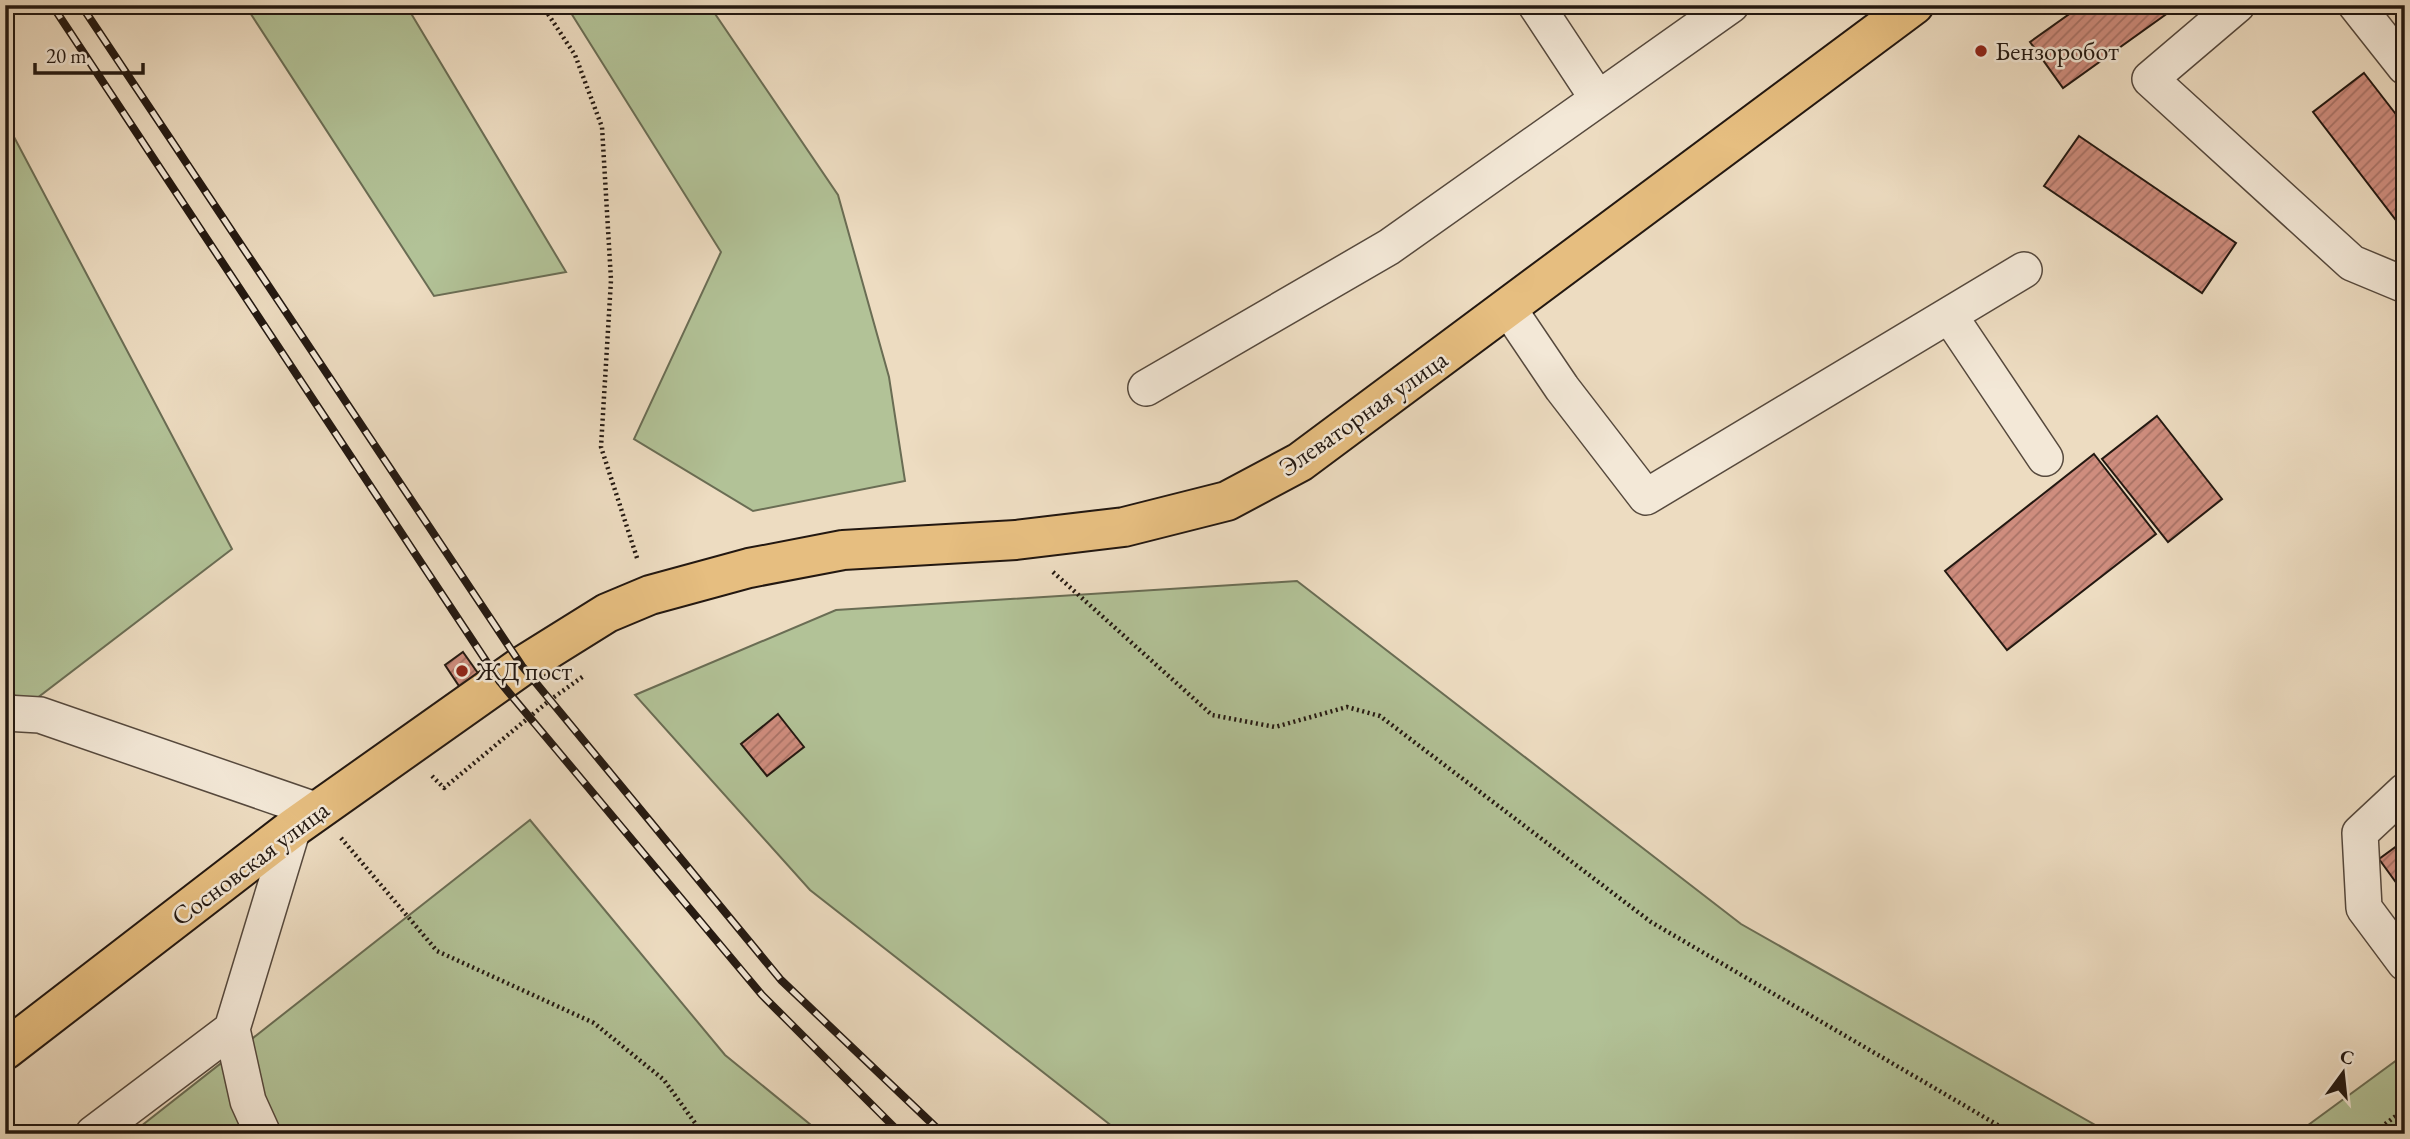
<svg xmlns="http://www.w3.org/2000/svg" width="2410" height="1139" viewBox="0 0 2410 1139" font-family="'EB Garamond',serif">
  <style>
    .grass { fill: #b2c297; stroke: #6a6d54; stroke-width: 2 }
    .building { fill: url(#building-hatch); stroke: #231811; stroke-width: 2 }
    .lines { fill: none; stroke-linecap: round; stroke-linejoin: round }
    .minor-casing { stroke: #56493d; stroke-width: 38 }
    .major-casing { stroke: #231811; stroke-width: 42 }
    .path { stroke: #231811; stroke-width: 4.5; stroke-dasharray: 2 3.5; stroke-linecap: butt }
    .minor { stroke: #f3e8d7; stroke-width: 35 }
    .major { stroke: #e6be80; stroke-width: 38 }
    .rail-casing { stroke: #231811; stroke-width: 8 }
    .rail { stroke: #f3e8d7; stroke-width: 5; stroke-dasharray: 16; stroke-linecap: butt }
    .poi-dot { fill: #8f2418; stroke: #f3e8d7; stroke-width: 2.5 }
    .labels { text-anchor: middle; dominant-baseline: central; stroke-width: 5; stroke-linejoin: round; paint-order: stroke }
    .poi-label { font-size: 26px; fill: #231811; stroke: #f3e8d7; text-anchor: start }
    .street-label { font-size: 26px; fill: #231811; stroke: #f3e8d7 }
  </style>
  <defs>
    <pattern id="building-hatch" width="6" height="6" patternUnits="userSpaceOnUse" patternTransform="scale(1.75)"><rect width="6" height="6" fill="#cf8d7e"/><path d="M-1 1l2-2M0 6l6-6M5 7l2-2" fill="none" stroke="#a87266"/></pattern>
  </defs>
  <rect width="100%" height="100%" fill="#eddcc1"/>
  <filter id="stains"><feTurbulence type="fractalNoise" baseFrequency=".00286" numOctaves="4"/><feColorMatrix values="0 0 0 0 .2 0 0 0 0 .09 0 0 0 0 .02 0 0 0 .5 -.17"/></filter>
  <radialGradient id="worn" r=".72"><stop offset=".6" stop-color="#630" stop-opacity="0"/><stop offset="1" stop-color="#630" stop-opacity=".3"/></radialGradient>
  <!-- grass -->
  <path class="grass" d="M245,5h161l160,267 -132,24z
    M566,5h143l129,190 51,182 16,104 -152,30 -119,-72 87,-187z
    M5,126l8,9 219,414 -208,159 -19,-26z
    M1297,581l444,343 370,210h-989l-312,-244 -175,-195 201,-85z
    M530,820l195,235 97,79h-691z
    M2405,1053v81h-109l109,-80z"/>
  <!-- building -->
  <path class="building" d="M2082,5h97l-116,83 -33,-46z
    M2364,73l41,53v106l-92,-120z
    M2079,136l157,107 -34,50 -158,-107z
    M2157,416l65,83 -54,43 -66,-83z
    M2094,454l62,80 -149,116 -62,-79z
    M463,652l17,24 -19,13 -16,-24z
    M778,714l26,33 -37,29 -26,-32z
    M2405,840v55l-26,-36z"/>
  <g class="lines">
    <defs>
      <path id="minor" d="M1536,5l62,94
        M2237,5l-87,74 202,184 53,22
        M2356,5l49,62
        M1508,308l54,80 84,109 378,-227
        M1949,315l96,143
        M1146,388l243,-141 342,-242
        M5,713l35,2 278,96
        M2405,791l-45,42 4,75 41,55
        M232,1029l16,72 15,33
        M93,1134l139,-105 61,-201"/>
      <path id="major" d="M5,1050l288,-222 229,-162 85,-53 43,-18 99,-27 94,-18 173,-10 108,-13 103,-26 73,-39 614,-457"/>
    </defs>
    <!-- minor casing -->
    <use href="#minor" class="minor-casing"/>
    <!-- major casing -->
    <use href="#major" class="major-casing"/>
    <!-- path -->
    <path class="path" d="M542,5l33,50 27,72 9,153 -10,167 37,114
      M1053,572l159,143 63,12 72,-20 33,9 271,206 362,212
      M432,776l12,12 106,-88 35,-25
      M341,838l96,113 157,72 70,57 39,54
      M2372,1134l33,-25"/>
    <!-- minor -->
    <use href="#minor" class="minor"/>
    <!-- major -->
    <use href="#major" class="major"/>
    <defs>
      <path id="rail" d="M52,5l448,677 262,313 139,139
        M81,5l441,661 259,314 162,154"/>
    </defs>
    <!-- rail casing -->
    <use href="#rail" class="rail-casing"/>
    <!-- rail -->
    <use href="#rail" class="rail"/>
  </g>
  <!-- markers -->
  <g class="poi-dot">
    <circle cx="1981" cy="51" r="7"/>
    <circle cx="462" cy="671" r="7"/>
  </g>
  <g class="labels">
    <!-- poi labels -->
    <g class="poi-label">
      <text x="1995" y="51">Бензоробот</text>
      <text x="476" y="671">ЖД пост</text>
    </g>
    <!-- street labels -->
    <g class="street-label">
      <text transform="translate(1363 413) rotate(-35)">Элеваторная улица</text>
      <text transform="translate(250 863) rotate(-37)">Сосновская улица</text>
    </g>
  </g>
  <!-- margin -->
  <rect width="2410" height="1139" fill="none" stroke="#eddcc1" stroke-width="28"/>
  <rect x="7" y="7" width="2396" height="1125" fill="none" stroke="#231811" stroke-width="3.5"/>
  <rect x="14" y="14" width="2382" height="1111" fill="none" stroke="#231811" stroke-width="2"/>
  <!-- north arrow -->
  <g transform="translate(2343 1073) rotate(15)" stroke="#f3e8d7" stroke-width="5" paint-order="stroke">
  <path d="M0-5L12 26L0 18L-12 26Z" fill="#231811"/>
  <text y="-10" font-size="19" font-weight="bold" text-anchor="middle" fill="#231811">С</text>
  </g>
  <!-- scale -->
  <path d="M35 63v10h108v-10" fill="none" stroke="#231811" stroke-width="3.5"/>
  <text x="46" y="63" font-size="21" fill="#231811" stroke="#f3e8d7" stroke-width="5" paint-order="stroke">20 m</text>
  <rect width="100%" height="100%" filter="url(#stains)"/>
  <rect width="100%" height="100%" fill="url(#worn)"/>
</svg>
